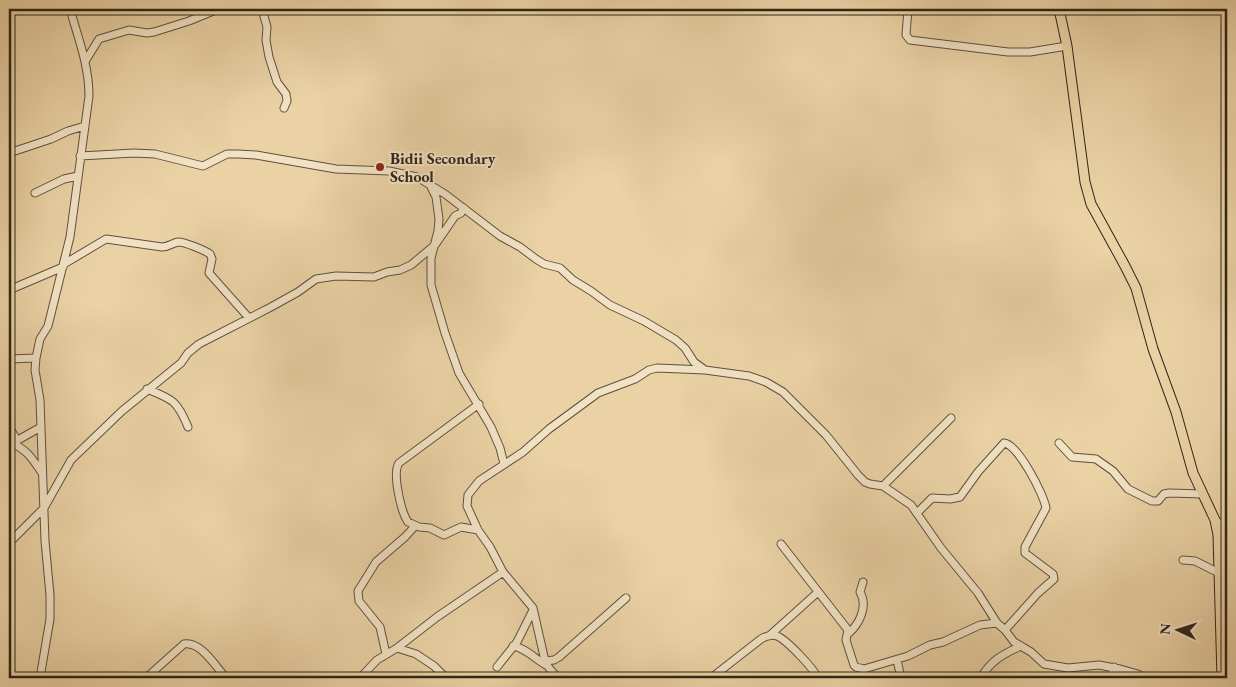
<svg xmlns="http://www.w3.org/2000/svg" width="1236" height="687" viewBox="0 0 1236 687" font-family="'EB Garamond',serif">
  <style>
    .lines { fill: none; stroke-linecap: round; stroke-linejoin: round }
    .minor-casing { stroke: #5f503e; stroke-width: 9 }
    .major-casing { stroke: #31251b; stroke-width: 11 }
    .minor { stroke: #f1e2c4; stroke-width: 7 }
    .major { stroke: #ead2a5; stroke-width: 9 }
    .poi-dot { fill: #8f2418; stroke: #f1e2c4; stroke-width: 2 }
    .labels { text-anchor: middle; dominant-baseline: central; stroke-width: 4; stroke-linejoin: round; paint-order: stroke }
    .poi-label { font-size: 16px; font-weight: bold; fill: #31251b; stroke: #f1e2c4; text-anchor: start }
  </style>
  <rect width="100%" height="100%" fill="#ead2a5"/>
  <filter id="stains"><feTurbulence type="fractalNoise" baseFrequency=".004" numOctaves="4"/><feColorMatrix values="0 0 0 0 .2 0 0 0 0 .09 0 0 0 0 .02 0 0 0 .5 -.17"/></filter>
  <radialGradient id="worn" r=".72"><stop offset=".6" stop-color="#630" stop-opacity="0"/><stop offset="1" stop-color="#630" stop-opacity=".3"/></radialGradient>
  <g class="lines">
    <defs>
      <path id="minor" d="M262,9l5,18 -1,13 3,17 8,25 9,12 1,7 -3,7
        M908,9l-2,26 4,5 98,12h22l37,-6
        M86,60l13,-21 30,-9 18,3 7,-1 35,-11 29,-12
        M9,153l42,-14 17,-8 17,-5
        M80,156l54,-3 21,1 48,12 24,-12h11l18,1 80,14 53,2 28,6 28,17 55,42 20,11 16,12 8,5 16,4 13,12 18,11 19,14 34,16 32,19 9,8 9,14 11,8 44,6 17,6 17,10 43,43 32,40 7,7 5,2 13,2 28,19 30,43 37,45 19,30 8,7 9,12 17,10 13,12 24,4 31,-3 21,4 18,5 6,4
        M430,185l6,12 3,22 -1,12 -7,27v27l14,48 14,40 32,54 9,21 4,16
        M35,193l29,-14 14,-3
        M64,264l42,-25 56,8c7,0 10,-4 16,-5 7,0 26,8 32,12l2,5 -3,14 40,45
        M9,290l54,-23
        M9,359l27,-1
        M147,389c25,10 30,11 41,38
        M9,427l8,13
        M12,443c16,8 20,15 30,30
        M1059,443l13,14 24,2 17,12 15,18 24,12h6l6,-7 5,-1 34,1
        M9,445l32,-18
        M883,486l68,-68
        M917,513l15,-15 18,1 10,-2 18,-25 26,-29c14,1 40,52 42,65l-21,39v6l28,21 1,5 -16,14 -33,37
        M1215,520l12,9
        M478,530l-17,-3 -17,8 -14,-7 -11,-1 -11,-5c-7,-10 -16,-49 -9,-59l80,-59
        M9,543l35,-35 27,-48 51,-49 59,-48 7,-10 11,-9 72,-37 27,-15 18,-13 20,-3 38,1 13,-5 13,-2 11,-5 24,-20 20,-29 6,-3 3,-5
        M781,544l67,86 -2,10 8,25 2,2 8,2 44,-13 22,-11 13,-3 37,-17 17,-2
        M1183,560l12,1 24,12
        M849,633c11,-10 19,-27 11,-41l3,-10
        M769,636l49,-44
        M513,646c13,2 22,13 33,19
        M397,648l19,6 18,12 12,12
        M386,654l-6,-27 -21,-26 -1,-10 18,-29 29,-25 10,-11
        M897,660l4,18
        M545,661l9,-1 5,-3 67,-59
        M497,667l20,-25 16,-32
        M860,668l4,10
        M40,678l10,-59v-24l-5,-54 -5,-141 -5,-30 1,-12 4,-19 8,-13 22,-89 19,-141c0,-31 -11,-58 -19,-87
        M146,678l38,-34c17,-3 32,23 42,34
        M360,678l17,-18 20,-12 40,-31 66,-45
        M558,678l-9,-10 -4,-7 -12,-53 -30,-36 -13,-25 -12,-17 -11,-24 1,-11 11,-14 44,-29 26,-23 49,-36 37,-14 14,-9 8,-2 48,2
        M711,678l50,-39c5,-3 10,-5 16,-3 10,4 36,32 41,42
        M981,678c9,-17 22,-24 40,-32
        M1111,678l3,-11"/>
      <path id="major" d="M1059,9l8,37 18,136 6,22 34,62 11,22 17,61 23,63 17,61 22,47 3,15 4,143"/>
    </defs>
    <!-- minor casing -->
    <use href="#minor" class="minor-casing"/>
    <!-- major casing -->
    <use href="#major" class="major-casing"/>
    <!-- minor -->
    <use href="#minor" class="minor"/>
    <!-- major -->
    <use href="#major" class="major"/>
  </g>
  <!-- markers -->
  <circle class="poi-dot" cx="380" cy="167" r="5"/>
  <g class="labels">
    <!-- poi labels -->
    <g class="poi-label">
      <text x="390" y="158">Bidii Secondary<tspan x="390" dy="18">School</tspan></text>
    </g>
  </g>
  <!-- margin -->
  <rect width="1236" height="687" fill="none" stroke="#ead2a5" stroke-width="30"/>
  <rect x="10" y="10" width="1216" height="667" fill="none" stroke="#31251b" stroke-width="2.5"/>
  <rect x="15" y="15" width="1206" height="657" fill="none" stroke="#31251b"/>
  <!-- north arrow -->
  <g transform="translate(1178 630) rotate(274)" stroke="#f1e2c4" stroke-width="4" paint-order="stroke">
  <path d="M0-4L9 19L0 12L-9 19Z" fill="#31251b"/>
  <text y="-8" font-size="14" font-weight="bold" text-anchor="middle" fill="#31251b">N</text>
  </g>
  <rect width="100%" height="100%" filter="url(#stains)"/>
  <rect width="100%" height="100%" fill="url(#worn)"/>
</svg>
